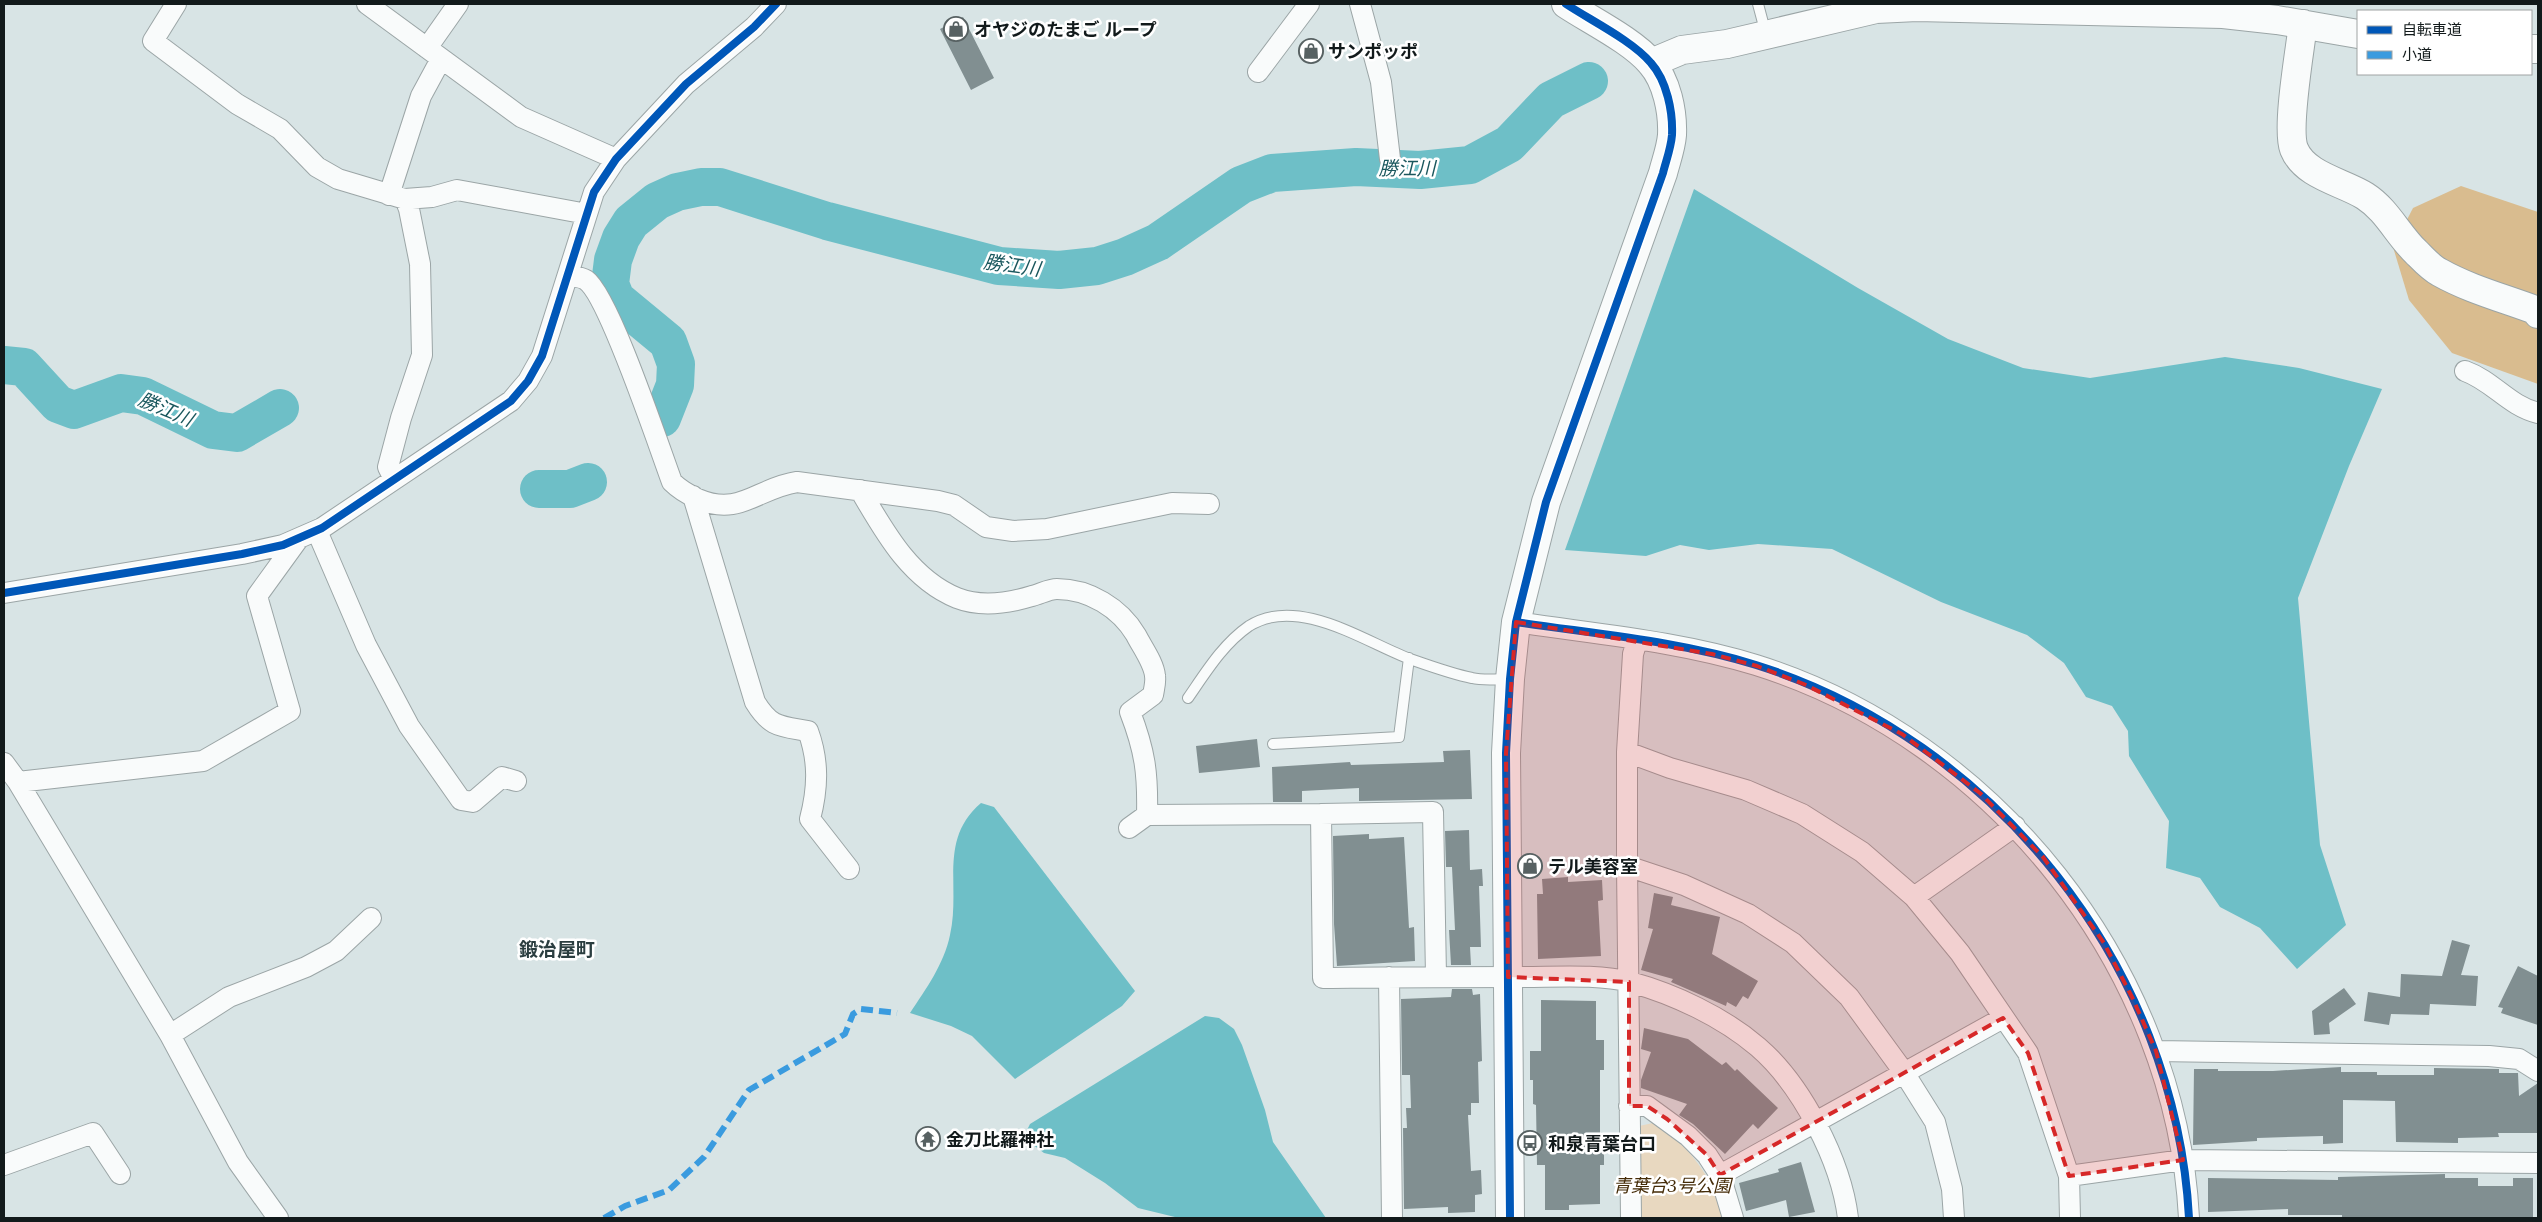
<svg xmlns="http://www.w3.org/2000/svg" width="2542" height="1222" viewBox="0 0 2542 1222" font-family="Lora,'Noto Sans JP',serif">
  <style>
    .green { fill: #e8d8c0 }
    .forest { fill: #d9bc8f }
    .water { fill: #6ebfc7 }
    .lines { fill: none; stroke-linecap: round; stroke-linejoin: round }
    .river { stroke: #6ebfc7; stroke-width: 38 }
    .building { fill: #818f91 }
    .lane-casing { stroke: #9ba5a6; stroke-width: 12 }
    .street-casing { stroke: #9ba5a6; stroke-width: 22 }
    .secondary-casing { stroke: #9ba5a6; stroke-width: 30 }
    .lane { stroke: #f9fbfb; stroke-width: 10 }
    .street { stroke: #f9fbfb; stroke-width: 20 }
    .secondary { stroke: #f9fbfb; stroke-width: 28 }
    .quiet { stroke: #3a9bdf; stroke-width: 6; stroke-dasharray: 12 6; stroke-linecap: butt }
    .cycleway-casing { stroke: #fff; stroke-width: 11 }
    .cycleway { stroke: #0057b8; stroke-width: 8 }
    .marked { fill: #d62828; fill-opacity: 0.2; stroke: #d62828; stroke-width: 4; stroke-dasharray: 10 6; stroke-linejoin: round }
    .labels { text-anchor: middle; dominant-baseline: central; stroke-width: 5; stroke-linejoin: round; paint-order: stroke }
    .poi-label { font-size: 18px; font-weight: bold; fill: #121a1b; stroke: #fff; text-anchor: start }
    .park-label { font-size: 18px; font-style: italic; fill: #452c08; stroke: #fff }
    .water-label { font-size: 19px; font-style: italic; fill: #1a575d; stroke: #fff }
    .neighbourhood-label { font-size: 19px; font-weight: bold; fill: #2b3e40; stroke: #fff }
  </style>
  <rect width="100%" height="100%" fill="#d8e4e5"/>
  <!-- green -->
  <path class="green" d="M1653,1123c38,24 58,52 71,95h-84l-1,-92z"/>
  <!-- forest -->
  <path class="forest" d="M2461,186l77,26v172l-86,-31 -43,-53 -16,-53 20,-39z"/>
  <!-- water -->
  <path class="water" d="M1694,189l164,99 90,51 75,29 67,10 135,-21 74,11 83,21 -33,77 -51,132 22,247 26,80 -49,44 -37,-41 -40,-21 -20,-29 -34,-10 3,-47 -40,-65 -1,-25 -16,-25 -26,-9 -22,-34 -37,-28 -86,-33 -109,-53 -74,-5 -49,6 -29,-5 -34,11 -81,-6z
    M981,803l13,4 141,184 -13,15 -107,73 -43,-43 -21,-10 -41,-13c16,-24 34,-49 40,-78 11,-49 -12,-95 31,-132z
    M1205,1016l14,2 15,11 8,16 23,65 8,32 53,76h-147l-41,-10 -33,-25 -40,-25 -21,-5 -16,-12 -3,-7 5,-10z"/>
  <g class="lines">
    <!-- river -->
    <path class="river" d="M4,365l20,2 34,37 16,6 47,-17 22,3 70,34 24,3 43,-25
      M662,418l13,-33 1,-21 -8,-22 -52,-43 -6,-15 3,-24 8,-22 10,-16 26,-21 20,-9 24,-5h19l107,34 172,45 60,4 38,-4 28,-9 33,-15 83,-57 31,-12 84,-6 64,3 50,-5 39,-21 42,-44 38,-19
      M539,489h31l18,-7"/>
  </g>
  <!-- building -->
  <path class="building" d="M963,17l31,61 -23,12 -31,-61z
    M1257,739l3,28 -61,6 -3,-27z
    M1470,750l2,49 -113,2v-13l-57,3v11h-29l-1,-35 78,-5 1,3 93,-3 -1,-11z
    M1469,830l1,40 12,-1 1,17h-4l2,61h-11l1,18h-20l-2,-35h6l-3,-63h-6l-1,-36z
    M1369,834v5l35,-2 5,91 5,-1 1,34 -78,5 -3,-42 -1,-88z
    M1568,877v5l34,-2 1,20 -5,1 3,55 -63,3 -1,-65h6l-1,-15z
    M1654,893l19,4 -2,8 49,12 -8,37 46,27 -10,18 -5,-3 -7,11 -9,-5 -1,4 -55,-24 2,-3 -32,-9 12,-41 -5,-1z
    M2452,940l18,5 -9,30 17,1 -2,30 -46,-2 -1,11 -38,-1 -2,11 -25,-4 4,-29 32,5 1,-23 41,2z
    M2518,966l20,10v49l-37,-12 2,-5 -5,-1z
    M2344,988l12,16 -27,19 1,11 -16,1 -2,-24z
    M1452,989h20l1,6 7,-1 2,67 -4,1 1,41h-8v12h-3l3,56 10,-1 1,24 -7,1v17l-27,1v-6l-44,2 -1,-81h4l-1,-20h5l-1,-33h-8l-1,-76 50,-2z
    M1541,1000l55,1v39h8v30h-4v76h4v19h-4v39l-31,1v5h-24v-45h-8l-1,-60 -3,-1v-24h-3v-29h11z
    M1644,1028l44,11 34,26 4,-3 9,9 2,-2 41,39 -20,21 -5,-5 -28,30 -32,-30 -14,-9 8,-11 -46,-16v-8l10,-28 -10,-3z
    M2341,1067v5h36v3h57v-7l65,1v4h19l1,23 19,-13v50h-40l1,4 -41,1v5l-62,-1 -1,-41 -52,-1v43l-20,1v-8l-66,2v3l-64,4 1,-76h24v2h55z
    M1801,1162l14,50 -26,5 -3,-17 -40,11 -7,-28 40,-11 -1,-3z
    M2445,1174v4h33v8h35v-8h20v40h-191v-3h-54v-6l-80,3v-34l130,2v-3z"/>
  <g class="lines">
    <defs>
      <path id="lane" d="M1758,4l8,30
        M1188,698c18,-26 35,-54 61,-72 49,-31 116,16 161,33 20,7 42,15 62,19 12,3 26,1 38,1
        M1273,744l126,-7 10,-79"/>
      <path id="street" d="M176,4l-23,37 84,63 43,25 37,38 21,12 67,20 27,-2 25,-7 130,24
        M367,4l154,113 95,42
        M1360,4l21,78 9,77
        M427,48l31,-44
        M1258,72l51,-68
        M389,195l32,-99 20,-37
        M568,275c5,1 13,2 18,5 23,16 73,167 86,202 8,8 15,12 26,17 42,18 59,-11 99,-17l141,19 16,4 32,22 27,4 34,-2 125,-26 37,1
        M2465,371c28,10 44,35 73,42
        M394,479l-6,-12 13,-49 21,-63 -2,-91 -11,-55 -4,-10
        M860,490c24,41 50,89 97,108 23,9 52,5 75,-2 8,-2 17,-7 25,-7 32,0 63,19 79,46 6,12 18,28 19,41 1,6 -1,13 -2,19l-23,17c15,39 18,61 17,103
        M693,496l62,206c16,26 25,24 53,29 11,30 10,57 2,88l39,50
        M317,531l49,114 43,81 52,74 12,2 29,-25 14,4
        M4,593l238,-39 41,-9 39,-17 189,-127 17,-20 14,-25 52,-164 22,-33 70,-75 68,-57 22,-23
        M1516,622c79,12 163,19 240,43 239,75 420,303 433,553
        M1627,752l43,16 76,22 56,24 60,38 52,45 46,56 68,100 41,123 1,42
        M4,763l14,19 152,253 68,127 40,56
        M18,782l185,-21 87,-50 -33,-115 42,-58
        M1129,828l18,-13 174,-1
        M1627,866l57,19 64,29 45,29 56,54 54,74 32,51 17,67 2,29
        M1914,897l101,-71
        M1436,976l-3,-164 -112,2 2,164c67,-1 134,-1 201,-1 33,0 75,-3 106,5 44,12 93,35 128,65 44,38 83,114 90,171
        M1389,977l3,241
        M170,1035l59,-38 77,-30 30,-16 35,-33
        M2156,1051l333,5 30,3 19,12
        M1629,1106h18l41,30 19,19 13,20 13,43
        M4,1165l89,-32 27,41
        M1720,1175l283,-157
        M2069,1176l114,-16 355,3
        M1631,1218l-4,-352v-114l6,-98 4,-13"/>
      <path id="secondary" d="M2303,24c-3,26 -17,104 -9,125 11,27 49,33 71,47 22,14 33,39 51,56 7,7 15,16 23,20 30,17 64,26 96,38l3,4
        M2531,49h7
        M1651,63l31,-13 45,-6 149,-35 41,-2 306,7 54,6 81,14
        M1510,1218l-4,-465 4,-74 6,-57 30,-120 117,-329c3,-12 8,-25 9,-38 1,-23 -5,-54 -21,-72 -18,-22 -61,-43 -85,-59"/>
    </defs>
    <!-- lane casing -->
    <use href="#lane" class="lane-casing"/>
    <!-- street casing -->
    <use href="#street" class="street-casing"/>
    <!-- secondary casing -->
    <use href="#secondary" class="secondary-casing"/>
    <!-- lane -->
    <use href="#lane" class="lane"/>
    <!-- street -->
    <use href="#street" class="street"/>
    <!-- secondary -->
    <use href="#secondary" class="secondary"/>
    <!-- quiet -->
    <path class="quiet" d="M604,1218l21,-12 44,-16 35,-33 45,-67 96,-56 8,-20 8,-5 36,4"/>
    <defs>
      <path id="cycleway" d="M4,593l238,-39 41,-9 39,-17 189,-127 17,-20 14,-25 52,-164 22,-33 70,-75 68,-57 22,-23
        M1516,622c79,12 163,19 240,43 239,75 420,303 433,553
        M1510,1218l-4,-465 4,-74 6,-57 30,-120 117,-329c3,-12 8,-25 9,-38 1,-23 -5,-54 -21,-72 -18,-22 -61,-43 -85,-59"/>
    </defs>
    <!-- cycleway casing -->
    <use href="#cycleway" class="cycleway-casing"/>
    <!-- cycleway -->
    <use href="#cycleway" class="cycleway"/>
  </g>
  <!-- marked area -->
  <path class="marked" d="M1516,622l196,32 45,12 49,19 96,49 78,59 63,64 61,86 29,56 23,52 27,109 -114,16 -41,-123 -25,-35 -283,157 -13,-20 -40,-36 -20,-13h-18v-124l-121,-5 -2,-224z"/>
  <!-- icons -->
  <defs>
    <symbol id="shop-ring" viewBox="-11 -11 22 22"><circle r="9.5" fill="#fff" stroke="#576162" stroke-width="1.5"/><path d="M-5-2.5h2.3a2.7 3.5 0 0 1 5.4 0H5L5.5 6h-11ZM-1.5-2.5h3a1.5 2.3 0 0 0-3 0Z" fill="#576162"/></symbol>
    <symbol id="temple-ring" viewBox="-11 -11 22 22"><circle r="9.5" fill="#fff" stroke="#576162" stroke-width="1.5"/><path d="M0-6L5-2H3V0L6.5 2.5H4V6H1.5V3h-3V6H-4V2.5H-6.5L-3 0V-2H-5Z" fill="#576162"/></symbol>
    <symbol id="bus-ring" viewBox="-11 -11 22 22"><circle r="9.5" fill="#fff" stroke="#576162" stroke-width="1.5"/><path d="M-5-6H5V4H4V6H2V4H-2V6H-4V4H-5ZM-3.5-4V0h7V-4ZM-3.5 1.2v1.5H-2V1.2ZM2 1.2v1.5H3.5V1.2Z" fill="#576162"/></symbol>
  </defs>
  <g fill-rule="evenodd">
    <use href="#shop-ring" x="942" y="15" width="28" height="28"/>
    <use href="#shop-ring" x="1297" y="37" width="28" height="28"/>
    <use href="#shop-ring" x="1516" y="852" width="28" height="28"/>
    <use href="#temple-ring" x="914" y="1125" width="28" height="28"/>
    <use href="#bus-ring" x="1516" y="1129" width="28" height="28"/>
  </g>
  <g class="labels">
    <!-- poi labels -->
    <g class="poi-label">
      <text x="974" y="29">オヤジのたまご ループ</text>
      <text x="1328" y="51">サンポッポ</text>
      <text x="1548" y="866">テル美容室</text>
      <text x="946" y="1139">金刀比羅神社</text>
      <text x="1548" y="1143">和泉青葉台口</text>
    </g>
    <!-- park labels -->
    <g class="park-label">
      <text x="1672" y="1185">青葉台3号公園</text>
    </g>
    <!-- water labels -->
    <g class="water-label">
      <text x="1407" y="168">勝江川</text>
      <text transform="translate(1012 265) rotate(8)">勝江川</text>
      <text transform="translate(166 409) rotate(23)">勝江川</text>
    </g>
    <!-- neighbourhood labels -->
    <g class="neighbourhood-label">
      <text x="557" y="949">鍛治屋町</text>
    </g>
  </g>
  <!-- border -->
  <rect width="2542" height="1222" fill="none" stroke="#121a1b" stroke-width="10"/>
  <!-- legend -->
  <rect x="2357" y="10" width="175" height="65" fill="#ffffff" stroke="#a0a3a4"/>
  <rect x="2367" y="26" width="25" height="8" fill="#0057b8" stroke="#a0a3a4"/>
  <text x="2402" y="35" font-size="15" fill="#121a1b">自転車道</text>
  <rect x="2367" y="51" width="25" height="8" fill="#3a9bdf" stroke="#a0a3a4"/>
  <text x="2402" y="60" font-size="15" fill="#121a1b">小道</text>
</svg>
